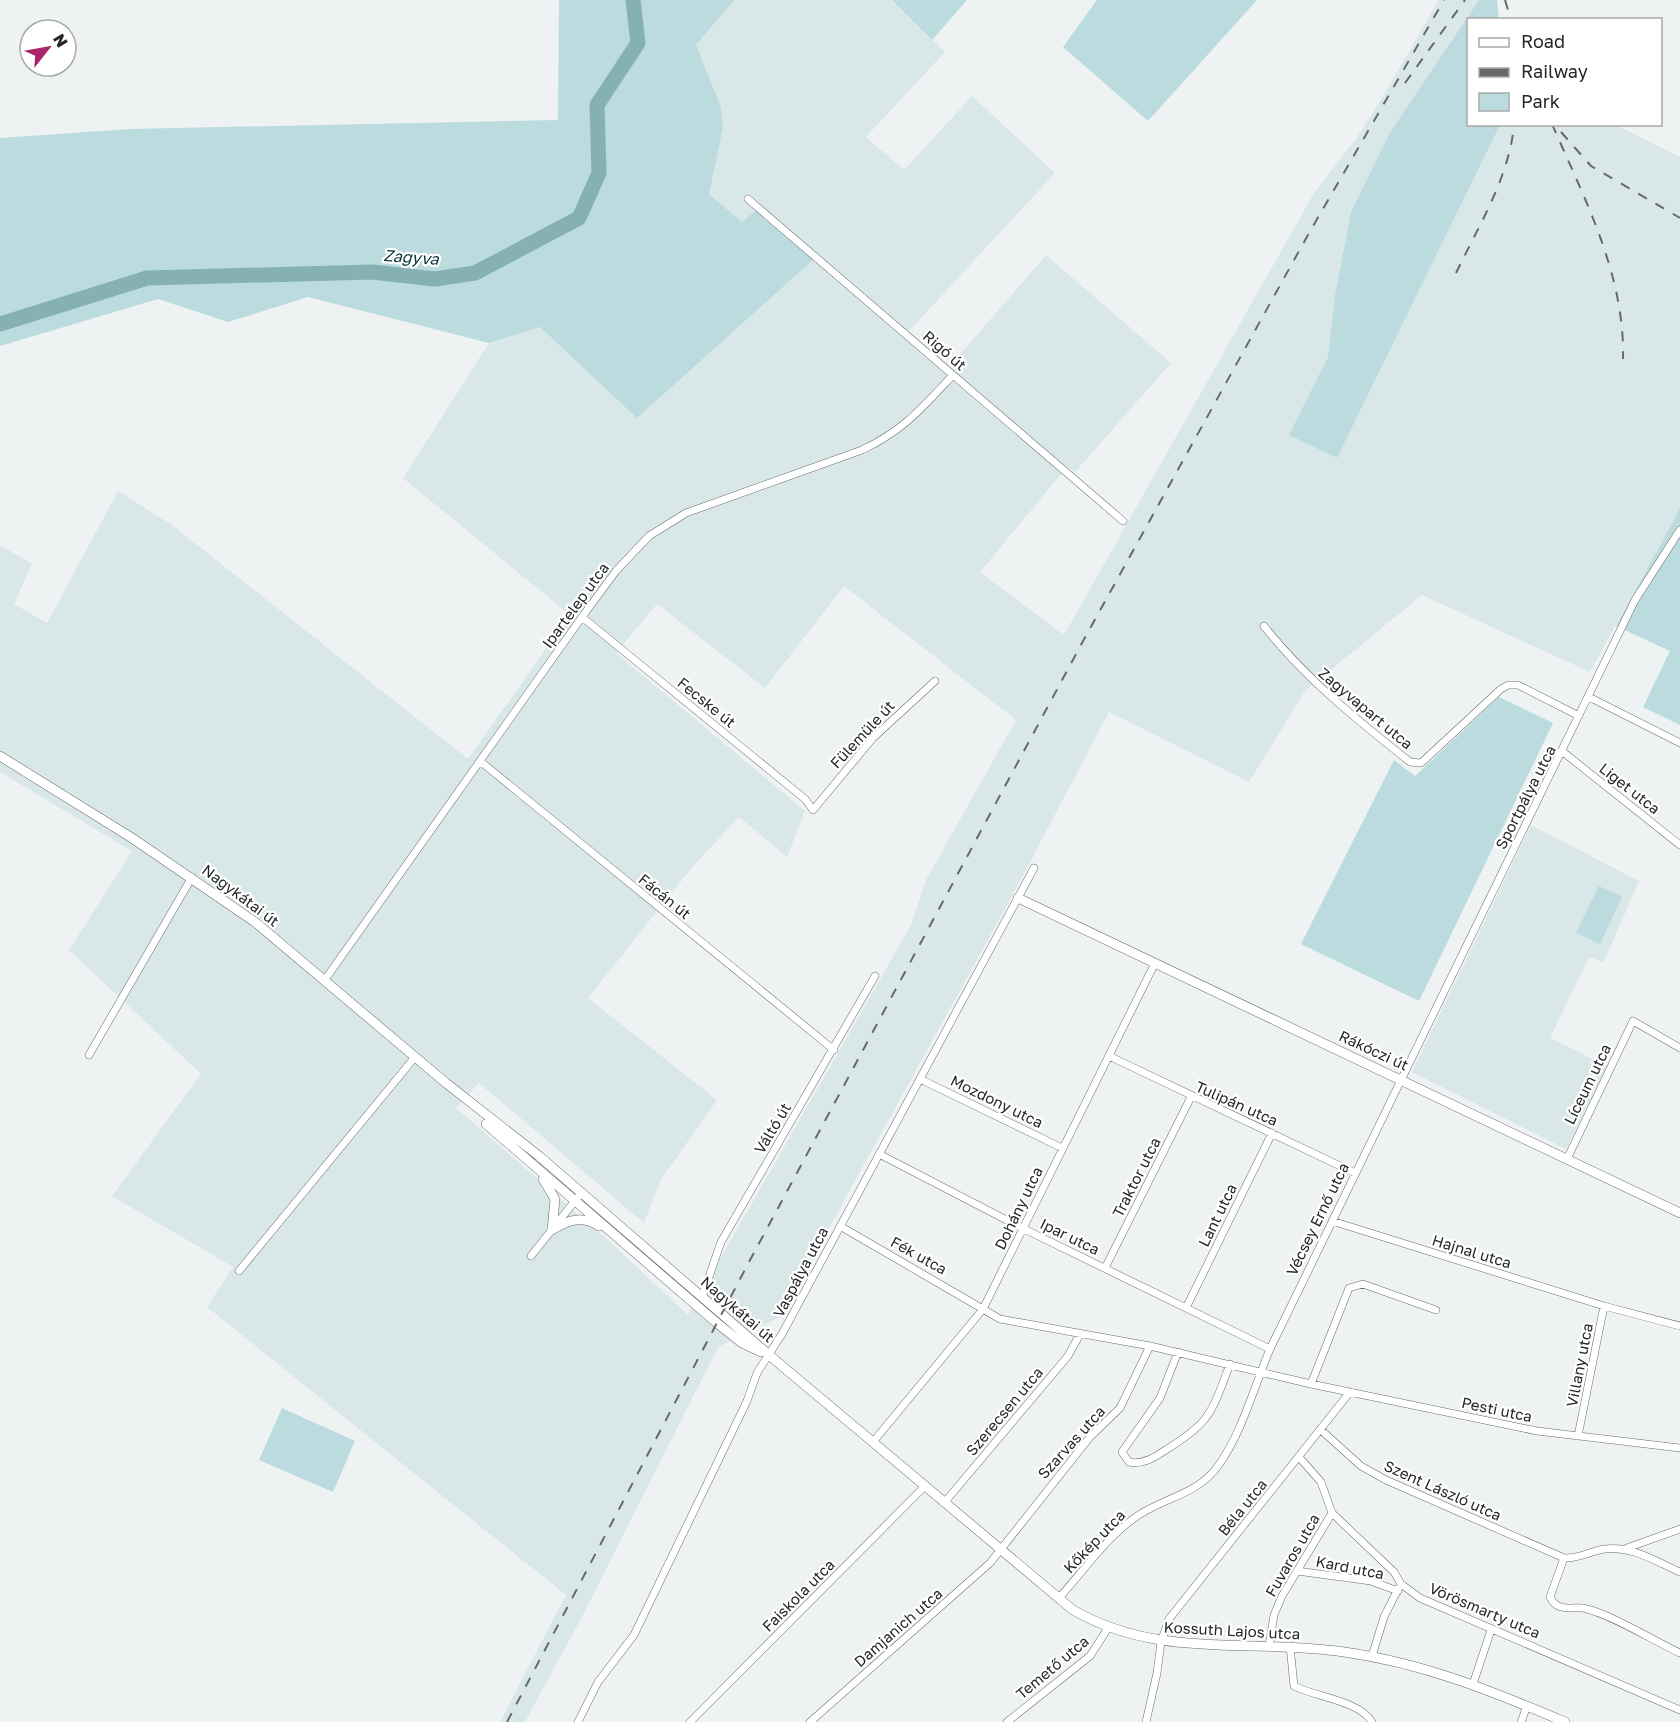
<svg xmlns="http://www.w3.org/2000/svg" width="1680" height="1722" viewBox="0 0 1680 1722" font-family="'Golos Text',sans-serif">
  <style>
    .built { fill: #dae7e8; fill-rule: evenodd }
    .green { fill: #bbdbde }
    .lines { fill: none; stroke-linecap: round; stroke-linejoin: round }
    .river { stroke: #85b0b4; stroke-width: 15 }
    .street-casing { stroke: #686c6c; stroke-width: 8 }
    .secondary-casing { stroke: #686c6c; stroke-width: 10 }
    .street { stroke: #fff; stroke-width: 7 }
    .secondary { stroke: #fff; stroke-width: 9 }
    .rail { stroke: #666969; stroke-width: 2; stroke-dasharray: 10 10; stroke-linecap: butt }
    .labels { text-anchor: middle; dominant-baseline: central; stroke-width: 4.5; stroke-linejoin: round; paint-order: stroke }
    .street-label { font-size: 15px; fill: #252727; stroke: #fff }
    .water-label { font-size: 16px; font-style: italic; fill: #073337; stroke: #fff }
  </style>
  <rect width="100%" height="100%" fill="#eef2f2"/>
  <!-- built -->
  <path class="built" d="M734,0h158l53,52 -79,85 38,33 68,-74 83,77 -146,158 41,35 96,-111 125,108 -96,109 -8,-5 -87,105 84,63 250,-442 42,-54 24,-38 59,-101h40l-90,134 -38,78 -16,83 -7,62 -38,78 47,23 163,-333h116l64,32v351l-90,164 -168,-77 -117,96 -56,91 -140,-70 -97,184 -232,421 -62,30 -133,264 -60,111h-25l66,-127 -359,-288 26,-40 -121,-71 89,-122 -132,-124 63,-99 -132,-79v-227l32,19 -18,40 33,19 71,-132 54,34 296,234 102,-144 -167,-137 86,-135 51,-16 98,90 175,-157 -57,-51 -14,13 -33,-28 14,-66 -2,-21 -25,-62zM844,586l172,134 -90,160 -16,47 -222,388 -78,-73 -154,-134 23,-25 165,140 16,-42 57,-81 -129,-102 106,-133 45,-48 48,40 18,-46 -189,-158 41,-49 108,84z
    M1531,825l108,56 -35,81 -15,-5 -39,81 57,28 -41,83 -154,-77z"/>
  <!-- green -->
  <path class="green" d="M559,0h175l-38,45 25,62 2,21 -14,66 33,28 15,-13 56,51 -176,158 -97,-91 -51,16 -181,-46 -80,25 -70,-23 -158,47v-208l130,-9 428,-9z
    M892,0h75l-35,40z
    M1097,0h160l-109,121 -85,-74z
    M1479,0h18l2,19 -31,1v104l32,1 -163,333 -48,-23 39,-78 7,-62 16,-83 38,-78z
    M1680,508v217l-37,-18 27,-56 -54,-25z
    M1499,697l54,26 -134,278 -118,-57 93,-184 21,16z
    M1599,886l23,11 -22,47 -24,-11z
    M282,1408l73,33 -22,51 -74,-32z"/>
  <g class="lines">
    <!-- river -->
    <path class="river" d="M0,324l147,-46 225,-6 63,7 40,-6 104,-55 20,-45 -2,-68 41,-62 -5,-43"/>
    <defs>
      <path id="street" d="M748,199l375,322
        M582,617l223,182 8,11 60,-72 62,-57
        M1264,626c42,53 93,94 146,136l11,1 80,-74 7,-4h10l61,31
        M1589,697l91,46
        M1563,752l117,93
        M480,761l354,289
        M324,981l258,-364 34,-46 33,-35 37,-23 176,-63c42,-20 60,-42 91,-75
        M89,1055l103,-178
        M1109,1056l246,117
        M920,1079l142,69
        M879,1154l139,72 252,123
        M1567,1159l66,-138 47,27
        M1332,1221l272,85 76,20
        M840,1226l160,93 150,27 161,38 226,47 143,17
        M531,1256l51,-64
        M1105,1268l86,-171
        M239,1271l176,-214
        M702,1297l19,-55 154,-266
        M1186,1308l86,-175
        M1178,1352l-18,46 -38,54 7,10c13,3 25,-4 35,-11 47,-29 47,-37 66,-87
        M1311,1384l38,-96 14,-4 73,26
        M1321,1430l40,36 25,14 178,78c15,1 26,-7 41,-9 28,-3 50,12 75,23
        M1578,1436l26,-130
        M873,1442l110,-133 172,-346
        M1299,1457l22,25 11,31 62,59 7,12 19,14 260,112
        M944,1503l124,-147 12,-22
        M1627,1548l53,-19
        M1564,1558l-14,39c8,17 23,8 37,12 25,6 67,32 93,44
        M1297,1571l74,10 27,10
        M1058,1599c24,-26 46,-59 75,-80 27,-21 64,-23 85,-53 24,-33 36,-79 52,-117l365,-749 45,-70
        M1269,1646l5,-31 8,-19 50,-83
        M1290,1646l4,40c22,11 66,15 78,36
        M1372,1656l12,-39 14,-28
        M1473,1684l18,-54
        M578,1722l20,-40 36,-47 113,-234 10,-28 25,-39 252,-466
        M690,1722l235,-236
        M810,1722l180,-159 100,-126 30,-29 30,-62
        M1007,1722l83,-66 18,-28
        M1146,1722l11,-49 4,-31 8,-23 181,-227
        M1521,1722l6,-16"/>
      <path id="secondary" d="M0,756l132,82 123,84 191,161 93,73 230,199 304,255c87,50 177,28 271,42 79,11 148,39 221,70
        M1018,898l662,315
        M486,1124l232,200 24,19 19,9
        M543,1179l12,20 -3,31
        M552,1230c16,-10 30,-15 47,-4"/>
    </defs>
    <!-- street casing -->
    <use href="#street" class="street-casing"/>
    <!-- secondary casing -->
    <use href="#secondary" class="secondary-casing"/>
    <!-- street -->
    <use href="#street" class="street"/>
    <!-- secondary -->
    <use href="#secondary" class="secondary"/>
    <!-- rail -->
    <path class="rail" d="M1505,0l6,20
      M1405,83l60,-83
      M1552,124c33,76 73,151 71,235
      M1561,132l30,34 89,52
      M1456,273c22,-46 54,-97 58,-149
      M507,1722l242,-460 333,-619 227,-410 135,-233"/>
  </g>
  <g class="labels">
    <!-- street labels -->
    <g class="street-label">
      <text transform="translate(945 350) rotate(41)">Rigó út</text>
      <text transform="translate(575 605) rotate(-54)">Ipartelep utca</text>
      <text transform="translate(707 702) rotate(39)">Fecske út</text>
      <text transform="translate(1366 708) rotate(40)">Zagyvapart utca</text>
      <text transform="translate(862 734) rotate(-47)">Fülemüle út</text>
      <text transform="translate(1630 788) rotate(38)">Liget utca</text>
      <text transform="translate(1525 797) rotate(-63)">Sportpálya utca</text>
      <text transform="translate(241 895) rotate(37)">Nagykátai út</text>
      <text transform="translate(665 896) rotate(39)">Fácán út</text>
      <text transform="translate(1374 1050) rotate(25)">Rákóczi út</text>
      <text transform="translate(1587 1084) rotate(-64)">Líceum utca</text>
      <text transform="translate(997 1101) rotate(26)">Mozdony utca</text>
      <text transform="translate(1237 1103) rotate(24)">Tulipán utca</text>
      <text transform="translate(772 1128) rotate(-59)">Váltó út</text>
      <text transform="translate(1136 1177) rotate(-63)">Traktor utca</text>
      <text transform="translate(1018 1208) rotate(-64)">Dohány utca</text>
      <text transform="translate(1217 1215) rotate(-64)">Lant utca</text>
      <text transform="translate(1317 1219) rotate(-64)">Vécsey Ernő utca</text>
      <text transform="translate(1070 1236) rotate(26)">Ipar utca</text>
      <text transform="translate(1472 1251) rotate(17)">Hajnal utca</text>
      <text transform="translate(919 1255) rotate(29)">Fék utca</text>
      <text transform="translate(800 1272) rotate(-62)">Vaspálya utca</text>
      <text transform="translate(738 1309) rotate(41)">Nagykátai út</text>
      <text transform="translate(1579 1365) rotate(-79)">Villany utca</text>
      <text transform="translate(1497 1409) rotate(12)">Pesti utca</text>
      <text transform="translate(1004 1411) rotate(-50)">Szerecsen utca</text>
      <text transform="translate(1071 1442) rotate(-48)">Szarvas utca</text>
      <text transform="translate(1443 1490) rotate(24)">Szent László utca</text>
      <text transform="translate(1242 1507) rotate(-51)">Béla utca</text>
      <text transform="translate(1094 1541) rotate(-46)">Kőkép utca</text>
      <text transform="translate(1292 1555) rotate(-60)">Fuvaros utca</text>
      <text transform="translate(1350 1567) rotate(11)">Kard utca</text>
      <text transform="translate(798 1595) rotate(-45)">Faiskola utca</text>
      <text transform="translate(1485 1610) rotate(23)">Vörösmarty utca</text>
      <text transform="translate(898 1627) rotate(-41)">Damjanich utca</text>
      <text transform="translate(1232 1630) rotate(3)">Kossuth Lajos utca</text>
      <text transform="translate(1052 1667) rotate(-40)">Temető utca</text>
    </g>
    <!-- water labels -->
    <g class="water-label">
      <text transform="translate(411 257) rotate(4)">Zagyva</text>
    </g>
  </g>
  <!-- legend -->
  <rect x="1467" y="18" width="195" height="108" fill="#ffffff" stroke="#a8a9a9" stroke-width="1.5"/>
  <rect x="1479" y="38" width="30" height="9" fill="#ffffff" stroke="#a8a9a9" stroke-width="1.5"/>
  <text x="1521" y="48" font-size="18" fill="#252727">Road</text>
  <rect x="1479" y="68" width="30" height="9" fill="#666969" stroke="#a8a9a9" stroke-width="1.5"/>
  <text x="1521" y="78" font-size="18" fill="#252727">Railway</text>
  <rect x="1479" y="93" width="30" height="18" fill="#bbdbde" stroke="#a8a9a9" stroke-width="1.5"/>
  <text x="1521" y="108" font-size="18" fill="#252727">Park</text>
  <!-- north arrow -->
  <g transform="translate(48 48) rotate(59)"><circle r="28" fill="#ffffff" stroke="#a8a9a9" stroke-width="1.5"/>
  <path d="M0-4.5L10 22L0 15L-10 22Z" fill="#ab256d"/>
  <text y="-9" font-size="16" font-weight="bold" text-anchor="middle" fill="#252727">N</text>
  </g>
</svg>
